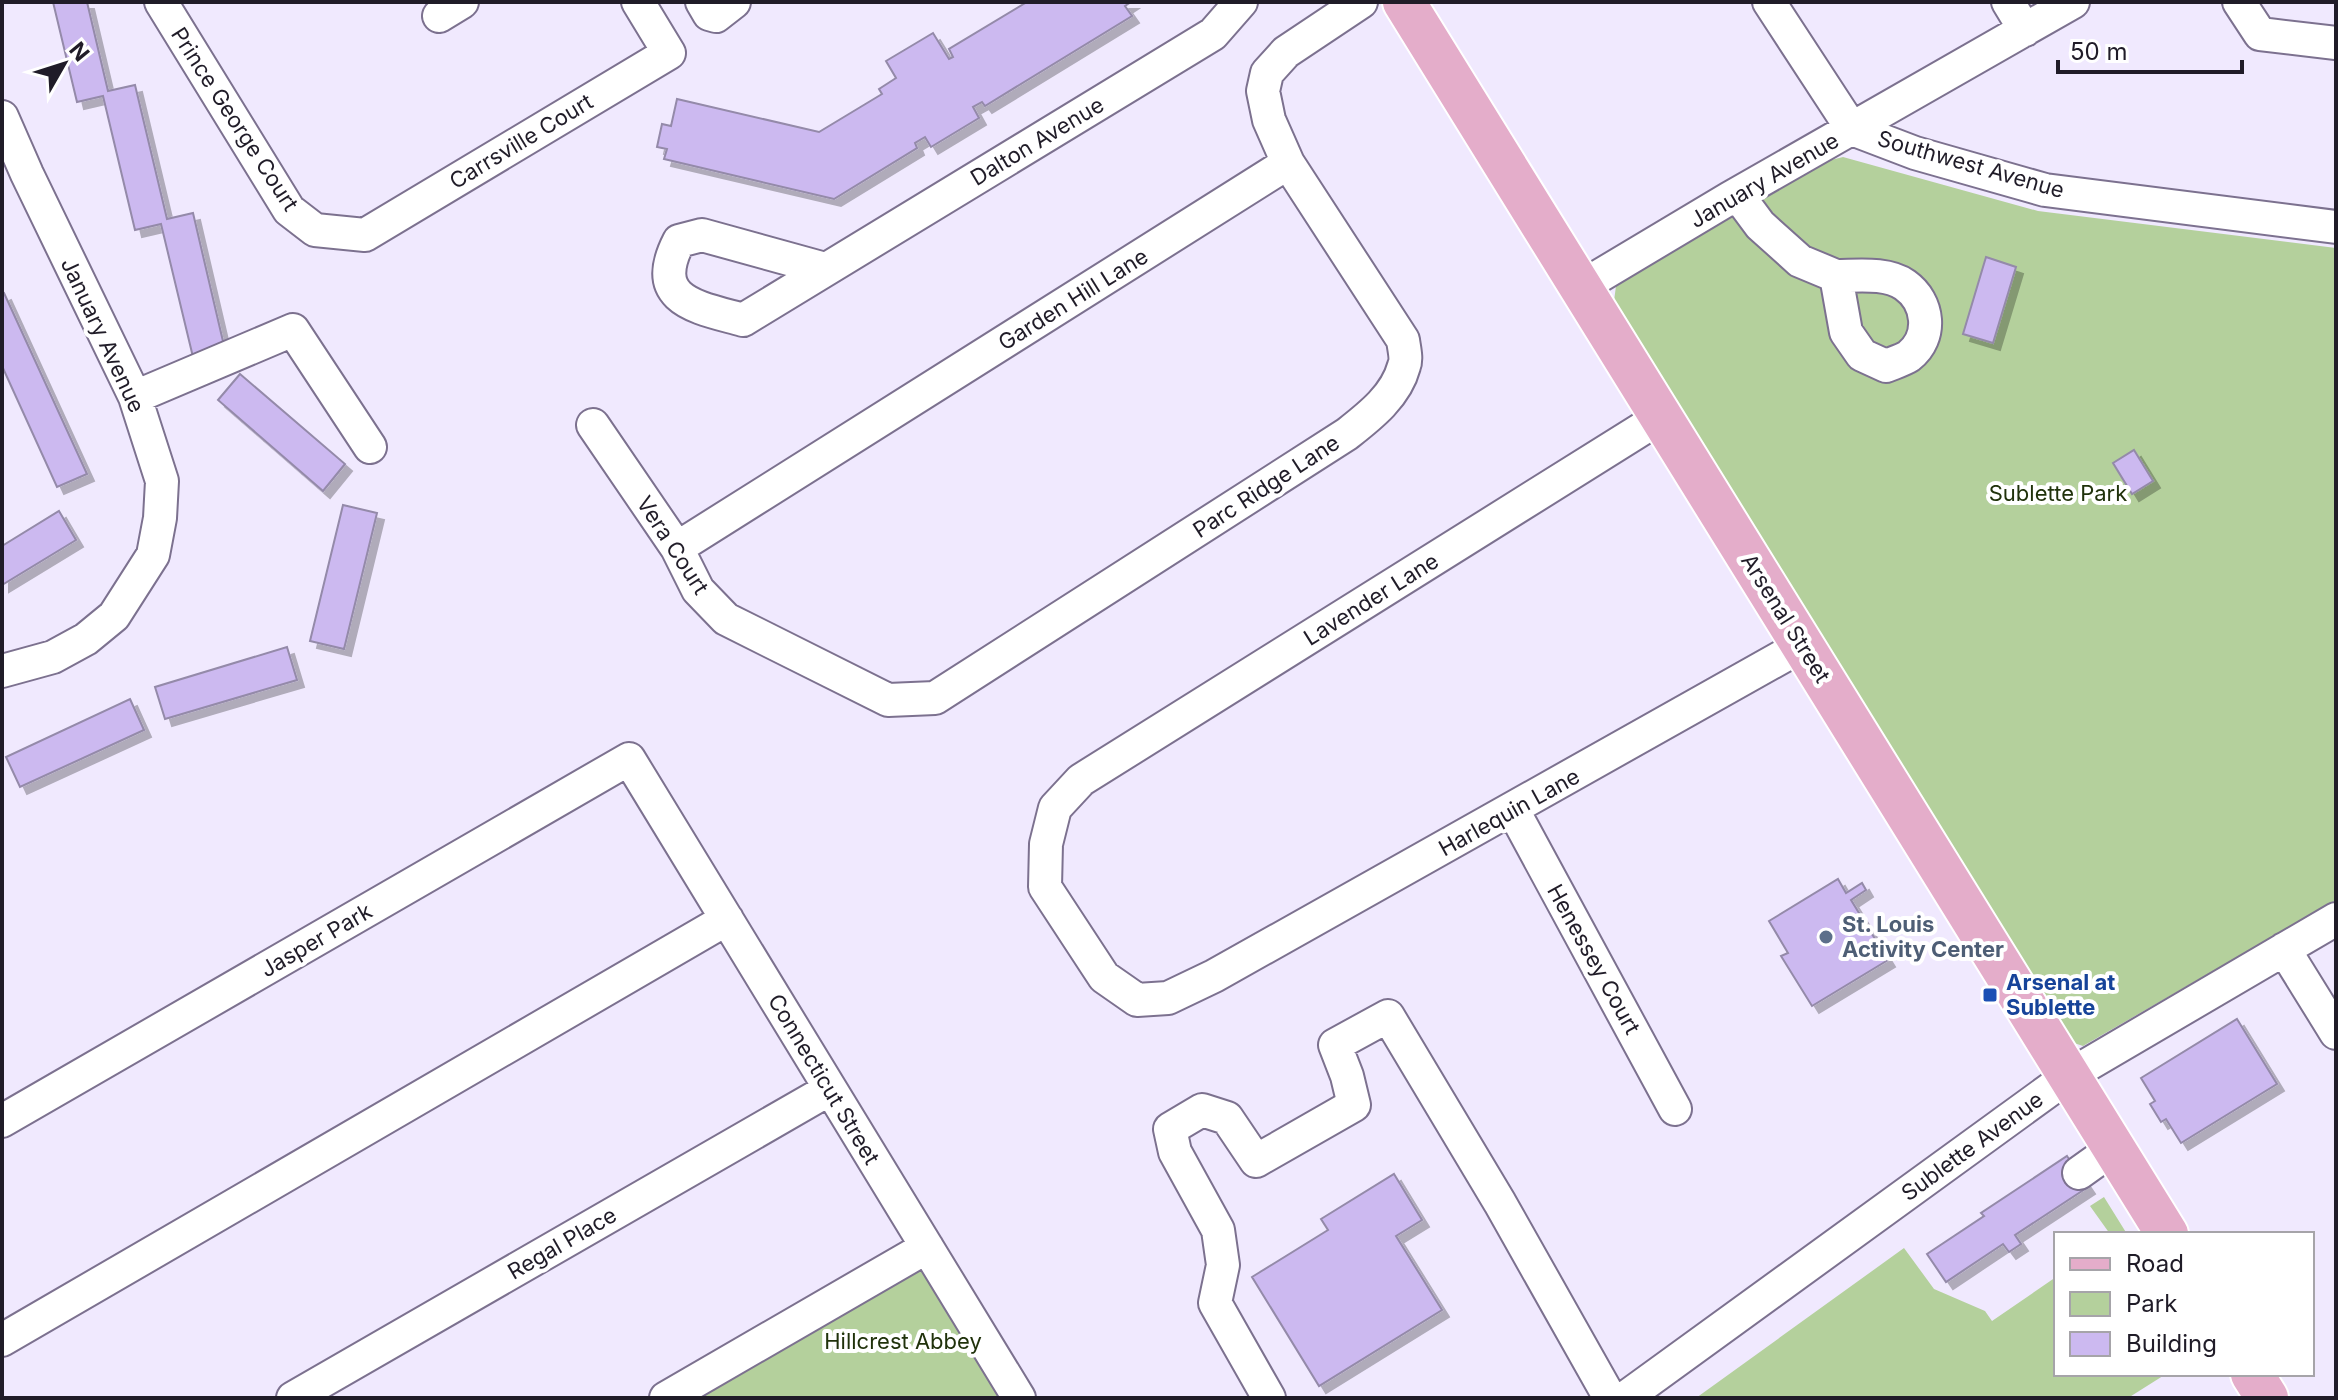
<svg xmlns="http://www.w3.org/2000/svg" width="2338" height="1400" viewBox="0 0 2338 1400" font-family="Inter,sans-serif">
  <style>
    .green { fill: #b4d09c }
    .building { fill: #ccb9f0; stroke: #948aa9; stroke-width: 2; filter: url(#shadow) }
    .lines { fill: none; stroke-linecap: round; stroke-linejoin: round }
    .minor-casing { stroke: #7c718f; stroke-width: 36 }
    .major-casing { stroke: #fff; stroke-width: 46 }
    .minor { stroke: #fff; stroke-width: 32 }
    .major { stroke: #e4adca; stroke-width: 42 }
    .service-dot { fill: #5c6f8a; stroke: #fff; stroke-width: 3 }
    .transit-dot { fill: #1a4fb4; stroke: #fff; stroke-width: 3 }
    .labels { text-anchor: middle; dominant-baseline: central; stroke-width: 8; stroke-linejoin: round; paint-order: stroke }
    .street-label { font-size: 22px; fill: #201c28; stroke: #fff }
    .park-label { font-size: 22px; fill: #20320b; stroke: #fff }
    .service-label { font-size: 22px; font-weight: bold; fill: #4e5e75; stroke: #fff; text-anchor: start }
    .transit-label { font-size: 22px; font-weight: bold; fill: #164399; stroke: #fff; text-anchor: start }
  </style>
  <defs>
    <filter id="shadow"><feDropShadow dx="7" dy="7" stdDeviation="0" flood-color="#0004"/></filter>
  </defs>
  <rect width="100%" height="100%" fill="#f0e9fe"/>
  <!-- green -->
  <path class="green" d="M1843,157l195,54 298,37v652l-253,146 -12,-4 -457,-741 2,-15 5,-5 210,-121z
    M2104,1197l23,37h-17l-20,-28z
    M1904,1248l30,41 51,22 7,10 64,-44v97h110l-38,24h-432z
    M921,1262l84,136h-316z"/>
  <!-- building -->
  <path class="building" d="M53,2h34l21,89 27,-6 32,134 26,-6 32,137 -32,7 -32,-133 -26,6 -32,-134 -26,6z
    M1027,2h104l-6,4 7,10 -147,90 -3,-4 -9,5 6,11 -48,29 -6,-10 -10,6 2,5 -83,51 -170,-40 3,-10 -10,-2 5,-23 9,2 6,-27 142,33 63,-38 -3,-5 17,-11 -10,-17 47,-28 16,26 4,-2 -4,-8z
    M1986,257l30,10 -23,76 -30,-9z
    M4,293l83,181 -30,13 -55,-121v-72z
    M240,374l105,90 -22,27 -105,-91z
    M2134,450l19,31 -21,13 -19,-31z
    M343,505l34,8 -33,136 -34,-8z
    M59,511l17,29 -74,45v-39z
    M287,647l10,33 -132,39 -10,-32z
    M130,699l14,31 -124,57 -14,-30z
    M1838,879l8,14 16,-10 4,7 -15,10 37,60 -76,46 -31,-50 7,-3 -19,-32z
    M2237,1019l40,65 -96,59 -15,-24 -5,3 -11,-18 5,-3 -14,-23z
    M2067,1156l21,31 -73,48 6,9 -12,8 -6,-8 -57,38 -19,-28 57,-38 -3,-3z
    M1394,1174l28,46 -26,16 46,74 -123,76 -67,-109 76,-47 -7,-11z"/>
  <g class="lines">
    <defs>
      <path id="minor" d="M161,2l128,208 26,20 50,5 304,-182 -31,-51
        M702,2l7,12 7,2 18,-14
        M1769,2l83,127 63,24 130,37 291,37
        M2008,2l17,28
        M2239,2l21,32 76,9
        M439,16l23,-14
        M2,117l25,57 108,223 27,84 -2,37 -7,37 -39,61 -28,23 -33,18 -51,14
        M1737,194l23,31 40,36 36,15 10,56 16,23 24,11c7,-3 17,-6 23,-10 24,-19 20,-54 -4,-71 -18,-13 -48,-9 -69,-9
        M825,269l-123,-34 -23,6c-31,60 18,66 64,79l470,-286 28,-32
        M1581,287l149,-89 343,-196
        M135,397l158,-67 77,117
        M1661,417l-580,363 -26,28 -9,36 -1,43 59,90 33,23 31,-2 46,-22 589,-331
        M593,425l84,123 21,42 28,29 162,81 47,-2 412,-264c23,-18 49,-38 57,-68 3,-7 0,-18 -1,-26l-115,-177 -19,-43 -6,-29 4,-18 19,-21 75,-50
        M677,548l611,-385
        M1513,810l162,299
        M2284,949l52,84
        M2,1121l627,-362 390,639
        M2079,1173l35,-25
        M2,1340l725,-421
        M293,1398l537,-309
        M666,1398l261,-151
        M1269,1398l-54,-95 8,-38 -5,-35 -43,-78 -5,-23 32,-19 25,8 29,43 98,-56 -7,-29 -12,-31 53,-29 112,187 110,195
        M1625,1398l445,-323 266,-156"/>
      <path id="major" d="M1404,2l763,1232
        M2252,1374l15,24"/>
    </defs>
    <!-- minor casing -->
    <use href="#minor" class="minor-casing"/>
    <!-- major casing -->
    <use href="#major" class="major-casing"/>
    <!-- minor -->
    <use href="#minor" class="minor"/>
    <!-- major -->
    <use href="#major" class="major"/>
  </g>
  <!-- markers -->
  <circle class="service-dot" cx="1826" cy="937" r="8"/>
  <rect class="transit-dot" x="1982" y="987" width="16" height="16" rx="4"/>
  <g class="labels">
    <!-- street labels -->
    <g class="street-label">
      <text transform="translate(235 119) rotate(57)">Prince George Court</text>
      <text transform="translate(521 141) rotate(-31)">Carrsville Court</text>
      <text transform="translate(1037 141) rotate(-31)">Dalton Avenue</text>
      <text transform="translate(1971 164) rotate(16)">Southwest Avenue</text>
      <text transform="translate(1764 180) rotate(-30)">January Avenue</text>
      <text transform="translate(1073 299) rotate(-32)">Garden Hill Lane</text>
      <text transform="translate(103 335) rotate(65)">January Avenue</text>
      <text transform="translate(1266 486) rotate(-33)">Parc Ridge Lane</text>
      <text transform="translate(673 545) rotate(57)">Vera Court</text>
      <text transform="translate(1371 599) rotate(-32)">Lavender Lane</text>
      <text transform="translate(1786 618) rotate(58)">Arsenal Street</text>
      <text transform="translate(1509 812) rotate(-29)">Harlequin Lane</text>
      <text transform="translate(316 940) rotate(-30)">Jasper Park</text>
      <text transform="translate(1594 959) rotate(61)">Henessey Court</text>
      <text transform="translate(824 1079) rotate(59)">Connecticut Street</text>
      <text transform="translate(1972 1146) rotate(-36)">Sublette Avenue</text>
      <text transform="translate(562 1243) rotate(-30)">Regal Place</text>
    </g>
    <!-- park labels -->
    <g class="park-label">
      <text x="2058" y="493">Sublette Park</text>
      <text x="903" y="1341">Hillcrest Abbey</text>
    </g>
    <!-- service labels -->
    <g class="service-label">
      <text x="1842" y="924">St. Louis<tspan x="1842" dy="25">Activity Center</tspan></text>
    </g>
    <!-- transit labels -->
    <g class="transit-label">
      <text x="2006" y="982">Arsenal at<tspan x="2006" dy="25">Sublette</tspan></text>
    </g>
  </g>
  <!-- border -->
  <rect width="2338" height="1400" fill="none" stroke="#201c28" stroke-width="8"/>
  <!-- legend -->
  <rect x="2054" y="1232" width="260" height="144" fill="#ffffff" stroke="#a6a4a9" stroke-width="2"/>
  <rect x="2070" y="1258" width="40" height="12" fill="#e4adca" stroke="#a6a4a9" stroke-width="2"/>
  <text x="2126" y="1272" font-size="24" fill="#201c28">Road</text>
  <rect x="2070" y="1292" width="40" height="24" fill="#b4d09c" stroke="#a6a4a9" stroke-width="2"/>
  <text x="2126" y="1312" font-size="24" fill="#201c28">Park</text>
  <rect x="2070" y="1332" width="40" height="24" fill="#ccb9f0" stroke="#a6a4a9" stroke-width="2"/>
  <text x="2126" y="1352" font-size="24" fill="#201c28">Building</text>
  <!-- north arrow -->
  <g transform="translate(64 64) rotate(51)" stroke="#ffffff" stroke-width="6" paint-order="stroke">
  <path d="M0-6L14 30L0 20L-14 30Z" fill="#201c28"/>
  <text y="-12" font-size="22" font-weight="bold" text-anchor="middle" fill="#201c28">N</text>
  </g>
  <!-- scale -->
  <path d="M2058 60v12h184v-12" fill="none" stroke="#201c28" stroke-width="4"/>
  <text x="2070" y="60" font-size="24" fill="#201c28" stroke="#ffffff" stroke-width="6" paint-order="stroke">50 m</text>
</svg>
